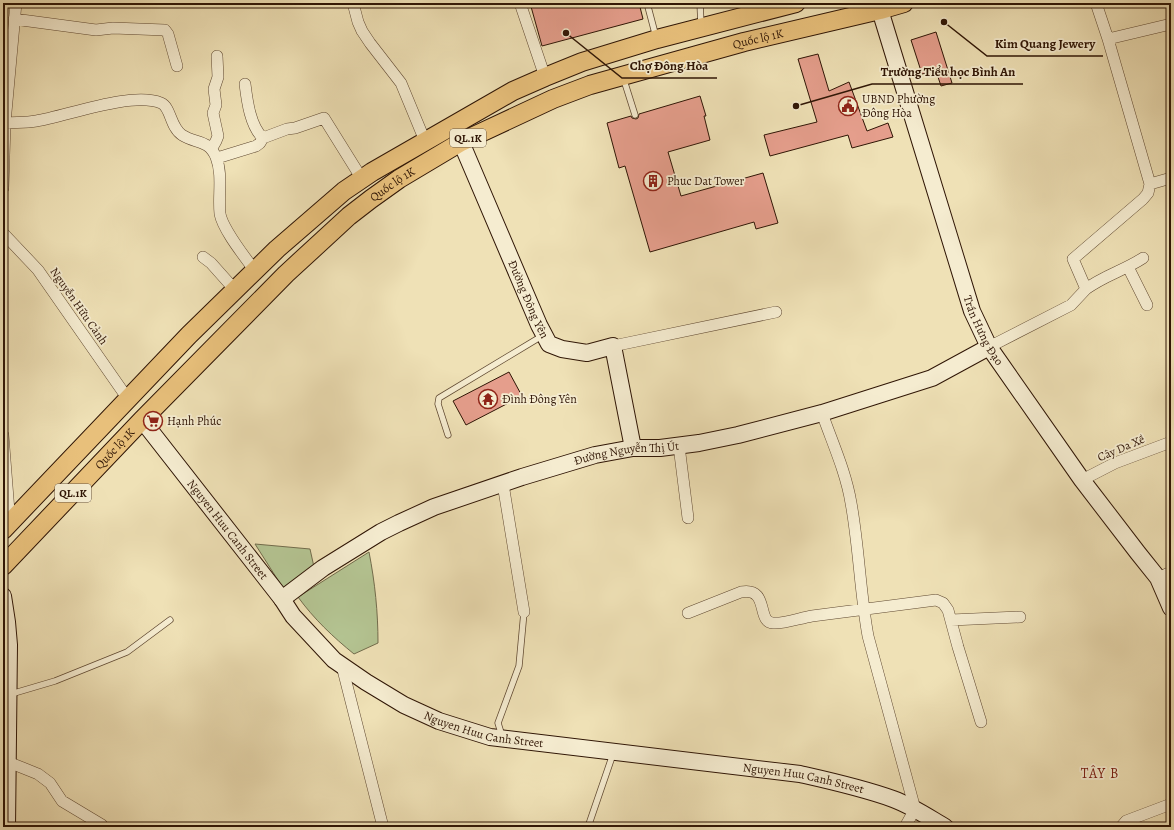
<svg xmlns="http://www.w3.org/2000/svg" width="1174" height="830" viewBox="0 0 1174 830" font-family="Alegreya,serif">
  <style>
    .green { fill: #b4c492; stroke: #726c4c }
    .building { fill: #e59e8c; stroke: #2f1505 }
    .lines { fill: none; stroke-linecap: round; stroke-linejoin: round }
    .lane-casing { stroke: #5f4831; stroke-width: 7 }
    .street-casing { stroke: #5f4831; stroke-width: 12 }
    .secondary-casing { stroke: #2f1505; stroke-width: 18 }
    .primary-casing { stroke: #2f1505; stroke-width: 20 }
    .lane { stroke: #f5ecd0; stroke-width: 5.5 }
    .street { stroke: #f5ecd0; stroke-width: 11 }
    .secondary { stroke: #f5ecd0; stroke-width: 16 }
    .primary { stroke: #e8c07b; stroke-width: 18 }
    .labels { text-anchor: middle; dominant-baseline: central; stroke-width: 3.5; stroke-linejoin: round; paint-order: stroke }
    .shield { fill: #f5ecd0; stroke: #6a5642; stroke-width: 1 }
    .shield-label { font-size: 11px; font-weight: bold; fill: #2f1505 }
    .street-label { font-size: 12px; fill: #2f1505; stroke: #f5ecd0 }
    .poi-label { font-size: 12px; fill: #2f1505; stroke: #f5ecd0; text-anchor: start }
    .quarter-label { font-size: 14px; letter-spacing: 1px; fill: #7a1f14; stroke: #f5ecd0 }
    .leader { fill: none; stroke: #2f1505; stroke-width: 1.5 }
    .callout-dot { fill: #2f1505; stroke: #f5ecd0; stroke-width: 1.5 }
    .callout-label { font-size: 13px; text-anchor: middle; font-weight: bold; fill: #2f1505; stroke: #f5ecd0; stroke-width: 3.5; stroke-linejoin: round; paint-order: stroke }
  </style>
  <rect width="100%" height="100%" fill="#efe1b6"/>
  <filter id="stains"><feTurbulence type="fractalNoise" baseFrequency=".005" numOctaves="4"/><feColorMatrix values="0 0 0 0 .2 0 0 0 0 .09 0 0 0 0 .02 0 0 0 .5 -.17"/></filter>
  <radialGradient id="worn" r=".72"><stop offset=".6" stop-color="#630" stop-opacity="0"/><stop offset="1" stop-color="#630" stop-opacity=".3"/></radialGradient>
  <!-- green -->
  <path class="green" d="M255,544l55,5 4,18 -31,21z
    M369,552c6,31 9,60 9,91l-24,11c-21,-17 -40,-35 -56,-57z"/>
  <!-- building -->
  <path class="building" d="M530,3h109l4,16 -101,27z
    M936,32l16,51 -11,3 -5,-15 -14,3 -11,-34z
    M818,54l11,37 20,-9 18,49 21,-8 5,14 -41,11 -4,-13 -78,21 -6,-21 53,-13 -19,-63z
    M700,96l6,20h-2l6,24 -42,12 13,44 82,-23 15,50 -22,6 -2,-7 -104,30 -25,-86 -6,2 -12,-45 24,-7 1,2 4,1 2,-1 1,-4z
    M509,372l13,24 -56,29 -13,-24z"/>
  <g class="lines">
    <defs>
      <path id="lane" d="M647,3l9,34
        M700,3l1,22
        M623,77l12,38
        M448,435l-10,-31 1,-6 103,-62
        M11,694l44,-13 72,-29 43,-32
        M502,736l-4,-13 21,-57 5,-54
        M363,827h6
        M588,827l25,-73"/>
      <path id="street" d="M353,3l5,19 4,9 8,12 31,40 24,58
        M520,3l25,74
        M14,19l82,11 17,-2 52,2 3,4 9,32
        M1108,39l63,-15
        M245,84c2,16 5,42 18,54
        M5,123c10,-1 21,0 31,-2 31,-5 96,-30 125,-18 10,4 9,24 21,32 14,9 26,4 34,22 7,18 2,38 4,57 3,16 25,43 35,57
        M212,148l4,-7 2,-5 -5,-23 3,-8 -2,-16 4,-12 -1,-21
        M217,158l39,-12 4,-3 3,-5 24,-9 8,-1 29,-10 38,61
        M1150,184l21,-6
        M3,188l2,-65 11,-120
        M3,233l35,37 90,129
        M203,257l8,6 24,27
        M1128,267l19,38
        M1086,289c17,-13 39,-19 57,-31
        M613,346l163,-34
        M989,347l82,-42 15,-16 -13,-30 70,-60 5,-6 2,-9 -42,-145 -12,-36
        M822,413c10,29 24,59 29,90 8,44 9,89 17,133l47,173 -10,18
        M3,435l7,89
        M679,446l9,72
        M1082,480l33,-17 56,-21
        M503,484l21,128
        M1158,578l13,-6
        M688,613l53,-21c29,-5 15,30 32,31 11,1 27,-5 39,-7 41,-5 83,-11 124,-16l7,3 5,7 10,37 23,75
        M951,620l69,-3
        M342,666l41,161
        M8,762l30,12 12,9 12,18 40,24
        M1121,827l5,-6 45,-17"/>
      <g id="secondary">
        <path id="s1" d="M880,10l92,301 17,36 93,133 56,73 20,25 13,30"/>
        <path id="s2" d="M461,142l78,183 10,19 13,5 25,4 26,-7 20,102"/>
        <path id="s3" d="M142,420l140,179 11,17 41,44 32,22 38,23 35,16 51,16 310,37c31,7 63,14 93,25 19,7 35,18 52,28"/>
        <path d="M3,596l4,26 2,23 -2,182"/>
        <path id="s4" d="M282,599l41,-31 58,-36 18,-9 35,-16 88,-30 73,-22 38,-7h27l39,-5 39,-8 84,-22 110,-35 57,-31"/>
      </g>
      <g id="primary">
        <path d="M3,530l186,-195 88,-86 67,-58 28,-19 141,-81 32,-14 37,-15 75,-23 139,-36"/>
        <path id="s5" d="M3,566l139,-146 144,-146 63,-58 22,-17 28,-20 62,-37 92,-43 37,-14 154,-43 136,-32 24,-7"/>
      </g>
    </defs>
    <!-- lane casing -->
    <use href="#lane" class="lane-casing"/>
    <!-- street casing -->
    <use href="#street" class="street-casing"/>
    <!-- secondary casing -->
    <use href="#secondary" class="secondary-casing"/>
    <!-- primary casing -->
    <use href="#primary" class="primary-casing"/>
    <!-- lane -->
    <use href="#lane" class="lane"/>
    <!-- street -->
    <use href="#street" class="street"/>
    <!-- secondary -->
    <use href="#secondary" class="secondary"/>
    <!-- primary -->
    <use href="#primary" class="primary"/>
  </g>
  <!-- icons -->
  <defs>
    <symbol id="civic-ring" viewBox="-11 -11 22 22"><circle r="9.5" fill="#f5ecd0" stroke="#8f2418" stroke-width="1.5"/><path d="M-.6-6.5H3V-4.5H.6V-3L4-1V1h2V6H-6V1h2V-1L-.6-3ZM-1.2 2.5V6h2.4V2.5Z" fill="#8f2418"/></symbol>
    <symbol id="building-ring" viewBox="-11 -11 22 22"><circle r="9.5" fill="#f5ecd0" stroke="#8f2418" stroke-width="1.5"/><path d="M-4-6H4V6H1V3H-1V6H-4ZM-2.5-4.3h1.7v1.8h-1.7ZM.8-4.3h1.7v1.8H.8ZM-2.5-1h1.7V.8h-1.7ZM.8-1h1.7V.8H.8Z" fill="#8f2418"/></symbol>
    <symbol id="temple-ring" viewBox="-11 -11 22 22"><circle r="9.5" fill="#f5ecd0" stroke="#8f2418" stroke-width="1.5"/><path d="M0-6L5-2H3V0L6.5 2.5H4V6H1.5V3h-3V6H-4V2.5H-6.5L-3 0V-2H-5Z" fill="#8f2418"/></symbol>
    <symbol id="supermarket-ring" viewBox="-11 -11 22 22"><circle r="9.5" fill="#f5ecd0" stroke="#8f2418" stroke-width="1.5"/><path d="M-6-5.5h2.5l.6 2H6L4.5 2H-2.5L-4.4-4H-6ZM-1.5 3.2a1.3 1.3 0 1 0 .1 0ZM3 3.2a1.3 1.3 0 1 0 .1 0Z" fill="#8f2418"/></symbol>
  </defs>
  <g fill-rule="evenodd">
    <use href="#civic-ring" x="837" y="95" width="22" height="22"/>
    <use href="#building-ring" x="642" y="170" width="22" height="22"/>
    <use href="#temple-ring" x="477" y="388" width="22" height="22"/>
    <use href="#supermarket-ring" x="142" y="410" width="22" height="22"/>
  </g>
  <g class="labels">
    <!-- shield labels -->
    <g class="shield">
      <rect x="450" y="129" width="36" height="18" rx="3"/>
      <rect x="55" y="484" width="36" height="18" rx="3"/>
    </g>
    <g class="shield-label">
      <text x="468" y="138">QL.1K</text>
      <text x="73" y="493">QL.1K</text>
    </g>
    <!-- street labels -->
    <g class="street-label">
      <text stroke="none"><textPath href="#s5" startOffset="942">Quốc lộ 1K</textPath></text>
      <text stroke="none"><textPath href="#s5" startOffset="546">Quốc lộ 1K</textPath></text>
      <text stroke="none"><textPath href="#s2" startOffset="171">Đường Đông Yên</textPath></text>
      <text transform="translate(79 306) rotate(55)">Nguyễn Hữu Cảnh</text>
      <text stroke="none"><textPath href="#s1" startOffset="337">Trần Hưng Đạo</textPath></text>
      <text transform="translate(1121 448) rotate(-23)">Cây Da Xề</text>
      <text stroke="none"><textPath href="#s5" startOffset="162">Quốc lộ 1K</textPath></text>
      <text stroke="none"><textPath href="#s4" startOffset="379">Đường Nguyễn Thị Út</textPath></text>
      <text stroke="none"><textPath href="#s3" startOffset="139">Nguyen Huu Canh Street</textPath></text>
      <text stroke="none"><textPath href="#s3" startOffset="475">Nguyen Huu Canh Street</textPath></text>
      <text stroke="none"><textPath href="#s3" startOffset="799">Nguyen Huu Canh Street</textPath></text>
    </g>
    <!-- poi labels -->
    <g class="poi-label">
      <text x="862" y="99">UBND Phường<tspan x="862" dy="14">Đông Hòa</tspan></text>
      <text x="667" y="181">Phuc Dat Tower</text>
      <text x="502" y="399">Đình Đông Yên</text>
      <text x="167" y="421">Hạnh Phúc</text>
    </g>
    <!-- quarter labels -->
    <g class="quarter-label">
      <text x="1100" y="773">TÂY B</text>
    </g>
  </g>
  <!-- callouts -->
  <path class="leader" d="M944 22L987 56H1103M566 33L622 78H717M796 106L872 84H1023"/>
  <g class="callout-dot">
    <circle cx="944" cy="22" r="4"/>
    <circle cx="566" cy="33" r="4"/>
    <circle cx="796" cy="106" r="4"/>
  </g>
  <g class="callout-label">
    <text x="1045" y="48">Kim Quang Jewery</text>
    <text x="669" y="70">Chợ Đông Hòa</text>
    <text x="948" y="76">Trường Tiểu học Bình An</text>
  </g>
  <!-- margin -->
  <rect width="1174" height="830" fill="none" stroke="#efe1b6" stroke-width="16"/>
  <rect x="4" y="4" width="1166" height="822" fill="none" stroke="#2f1505" stroke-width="2"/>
  <rect x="8" y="8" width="1158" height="814" fill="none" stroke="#2f1505"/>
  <rect width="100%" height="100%" filter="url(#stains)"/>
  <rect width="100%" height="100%" fill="url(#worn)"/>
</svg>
